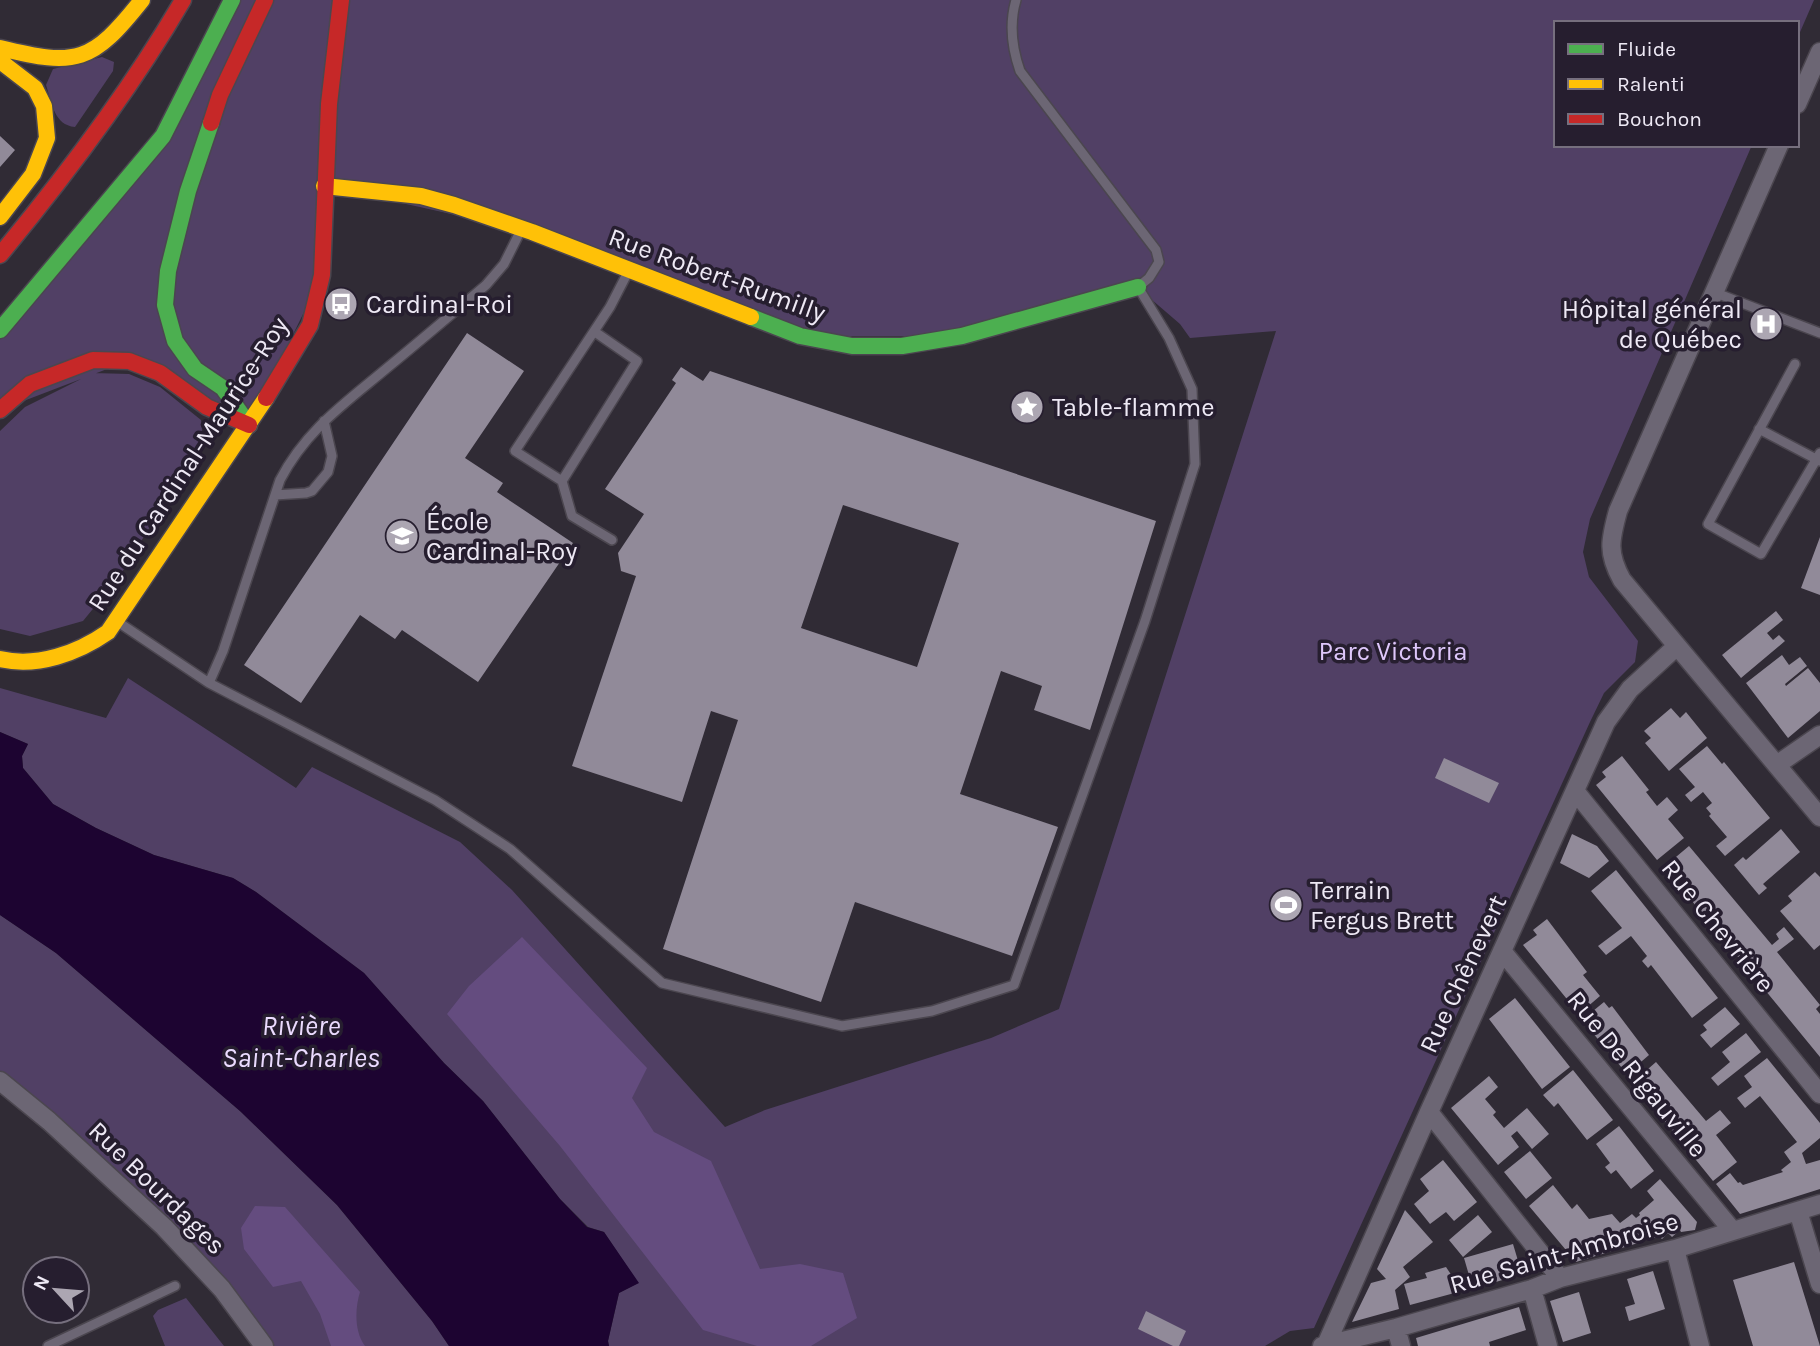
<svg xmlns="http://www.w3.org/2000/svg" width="1820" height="1346" viewBox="0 0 1820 1346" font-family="Karla,sans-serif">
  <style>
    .green { fill: #514065 }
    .forest { fill: #644c7f }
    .water { fill: #1d0431 }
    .building { fill: #918a99; fill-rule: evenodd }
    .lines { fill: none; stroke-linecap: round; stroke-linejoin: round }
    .lane-casing { stroke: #4b464f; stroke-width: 12 }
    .street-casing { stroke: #4b464f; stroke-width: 21 }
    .fast-casing { stroke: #4b464f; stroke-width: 19 }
    .slow-casing { stroke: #4b464f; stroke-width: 19 }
    .jam-casing { stroke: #4b464f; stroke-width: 19 }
    .lane { stroke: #6c6674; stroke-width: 9 }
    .street { stroke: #6c6674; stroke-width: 18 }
    .fast { stroke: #4caf50; stroke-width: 16 }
    .slow { stroke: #ffc107; stroke-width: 16 }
    .jam { stroke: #c62828; stroke-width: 16 }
    .labels { text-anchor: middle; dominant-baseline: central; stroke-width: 7; stroke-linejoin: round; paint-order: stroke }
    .street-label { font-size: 26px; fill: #eee9f5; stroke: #261e2f }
    .poi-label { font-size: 26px; fill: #eee9f5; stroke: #261e2f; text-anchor: start }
    .park-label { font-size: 26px; fill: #dec7fb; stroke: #261e2f }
    .water-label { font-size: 28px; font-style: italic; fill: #ebdbff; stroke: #261e2f }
  </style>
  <rect width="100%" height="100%" fill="#302b35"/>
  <!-- green -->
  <path class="green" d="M232,0h1582l-17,39v-16h-241v122h196l-162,374 -7,33 6,25 49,64 -3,21 -31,31 -14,29 -276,606 -24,3 -25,15h-656l-1,-5 11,-48 19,-10 -34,-51 -16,-5 -28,-28 -77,-98 -39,-38 -80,-90 -108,-81 -23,-14 -79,-23 -58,-27 -43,-24 -30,-36 -1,-12 6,-12 -28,-12v-44l106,30 22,-40 168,110 16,-21 148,75 52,48 213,237 40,-17 226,-72 68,-29 217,-678 -86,7 -10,-14 -43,-37 -175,49h-162l-268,-104 -207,-46 -3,89 -73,150 -121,-64 -128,49v-80l163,-194z
    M102,57l12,5 -1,9 -38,56c-21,-2 -23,-24 -29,-42l7,-16z
    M93,373l36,1 31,13 41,33 2,21 -84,136 -36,44 -53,15 -30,-7v-198l25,-24z
    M0,915l56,38 184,158 97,94 95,116 17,25h-185l-42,-57 -222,-208z
    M186,1298l38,48h-59l-12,-30 5,-6z"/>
  <!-- forest -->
  <path class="forest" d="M522,937l125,131 -15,30 22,34 57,29 49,108 40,-5 43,9 14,45 -46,28h-54l-54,-16 -143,-184 -113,-132 22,-28z
    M255,1206l30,1 75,85c-5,16 -6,39 5,54h-34l-11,-32 -19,-33 -28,6 -29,-38 -3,-21z"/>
  <!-- water -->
  <path class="water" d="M0,732l28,12 -6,12 1,12 30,36 43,24 58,27 79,23 23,14 108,81 80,90 39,38 77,98 27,28 17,5 35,51 -20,10 -11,48 1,5h-160l-17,-25 -95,-116 -97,-94 -184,-158 -56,-38z"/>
  <!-- building -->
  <path class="building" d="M0,136l15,14 -15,17z
    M467,333l57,38 -59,87 38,25 -6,9 76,51 -95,139 -76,-52 -7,9 -35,-24 -59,88 -57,-38z
    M681,367l22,14 7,-10 446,150 -66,209 -56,-20 8,-24 -41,-15 -41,123 98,33 -46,129 -157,-54 -34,100 -158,-53 75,-229 -27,-9 -29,91 -110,-36 64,-190 -15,-5 -3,-18 26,-39 -39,-25 71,-106 -4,-3zM843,505l116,38 -42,124 -116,-39z
    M1820,537v58l-19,-7z
    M1776,611l7,9 -16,13 6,7 6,-5 6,6 -44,37 -19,-23z
    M1782,655l7,10 11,-8 7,9 -22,18 1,2 22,-18 12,15v28l-32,27 -42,-55z
    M1671,708l9,10 6,-6 21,26 -38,33 -24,-28 6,-5 -7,-7z
    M1707,746l15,18 2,-2 46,56 -45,38 -9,-10 11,-9 -18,-21 2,-2 -5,-6 6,-5 -9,-11 -12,10 -6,-7 10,-8 -16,-18z
    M1622,756l27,34 -3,2 11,14 10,-9 11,13 -10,9 16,19 -27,22 -61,-75 10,-8 -4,-5z
    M1444,758l55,25 -10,20 -54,-25z
    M1781,829l19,23 -37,32 4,4 -8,7 -25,-30 9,-8 3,3z
    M1572,834l25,12 12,15 -20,17 -29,-15z
    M1689,846l83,99 7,-6 -3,-5 8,-7 10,12 -17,13 43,53 -4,4 4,5v43l-156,-190z
    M1616,870l102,128 -26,20 -41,-53 -3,3 -6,-7 5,-5 -16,-20 -25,19 -8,-9 24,-18 -31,-37z
    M1815,872l5,5v68l-6,5 -34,-39 12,-10 -4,-5z
    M1547,919l40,53 -4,3 17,21 -21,18 -56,-69 14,-10 -4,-5z
    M1515,998l55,69 -28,22 -53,-70z
    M1604,1002l5,6 3,-2 37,49 -22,19 -45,-54z
    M1725,1007l15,17 -29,24 -11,-13 7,-5 -4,-5z
    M1746,1033l15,19 -43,34 -7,-8 19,-16 -8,-10z
    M1767,1058l53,65v15l-18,15 4,11 14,-4v29l-80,25 -24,-30 14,-11 8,10 2,-1 3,3 40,-13 -2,-2 10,-8 -7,-10 13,-10 -37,-46 -15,12 -8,-10 15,-11 -8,-11z
    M1656,1062l50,59 14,-11 11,13 -15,12 21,27 -24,19 -80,-99z
    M1573,1070l40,50 -26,20 -29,-37 -4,4 -11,-12z
    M1489,1076l9,11 -13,12 11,13 -3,3 11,13 23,-20 22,26 -17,15 -15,-18 -6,5 8,11 -21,18 -47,-57z
    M1619,1126l35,45 -23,18 -15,-19 -5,4 -6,-7 5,-4 -14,-19z
    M1530,1151l22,27 -26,21 -22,-27z
    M1443,1160l34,42 -23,19 -8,-9 -16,12 -16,-20 15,-13 -9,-12z
    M1660,1179l37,43 -2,8 -14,2 -1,-2 -8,7 -4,-4 -6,6 -4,-4 -5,4 -8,-1 -7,5 -62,19 -47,-56 24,-21 19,24 5,-5 12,15 23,-5 8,9 12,-9 4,4 4,-3 -1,-2 15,-13 -7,-9z
    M1405,1210l28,32 -30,25 7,10 -15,13 4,19 -47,13 19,-39 15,-4 -9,-10z
    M1478,1215l14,17 -29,25 -14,-17z
    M1513,1244l9,30 -49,15 -9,-31z
    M1794,1262l26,84h-67l-20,-66z
    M1446,1267l16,24 -52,14 -6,-21 23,-6 -2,-5z
    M1653,1271l12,38 -36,12 -4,-14 10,-3 -8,-25z
    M1579,1292l12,41 -28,9 -13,-41z
    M1519,1307l7,23 -37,12 1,4h-72l-2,-8z
    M1146,1311l40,20 -7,15h-6l-35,-17z"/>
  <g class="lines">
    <defs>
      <path id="lane" d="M1716,293l104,40
        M595,332l42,29 -75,120 -47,-30 95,-144 18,-35
        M1795,364l-87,160 53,30 59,-101
        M1759,429l61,32
        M562,481l10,35 40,24
        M275,495l31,-2 6,-2 16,-19 4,-16 -8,-35
        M118,622l91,61 226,117 75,49 152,134 180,43 90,-15 82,-26 131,-364 50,-157 -3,-75 -23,-51 -31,-51 11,-9 10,-16 -3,-12 -136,-179c-8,-23 -11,-47 -4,-71
        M209,683l14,-32 57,-171c26,-50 64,-76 107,-112 33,-27 66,-55 99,-83l18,-21 17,-34
        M48,1346l127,-60"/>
      <path id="street" d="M1797,104l23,-52
        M1779,145l-161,366c-8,29 -11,42 4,69l198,237
        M1778,764l42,-29
        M1575,791l245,303
        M1502,951l230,279
        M0,1081l49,40 115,106 58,62 42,57
        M1429,1112l131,166
        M1798,1211l22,73
        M1675,1249l25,97
        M1532,1289l16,57
        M1396,1328l5,18
        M1326,1345l103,-233 177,-390 24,-33 47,-43
        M1322,1346l74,-18 136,-39 28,-11 115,-29 145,-45"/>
      <path id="fast" d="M211,123l-23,68 -20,80 -3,34 10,36 20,28 28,19 26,37
        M751,317l49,19 52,10h50l60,-10 176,-49
        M0,330l163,-194 69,-136"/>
      <path id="slow" d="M0,48c77,19 92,15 142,-48
        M0,61l35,27 9,18 3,32 -14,36 -33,43
        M324,186l97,10 33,9 78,27 219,85
        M0,659c37,9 78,-6 108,-27l158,-234"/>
      <path id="jam" d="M211,123l9,-28 45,-95
        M0,255c67,-81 130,-164 183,-255
        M266,398l44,-73 12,-50 7,-171 12,-104
        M0,410l30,-26 63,-24 36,1 31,12 47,34 42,18"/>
    </defs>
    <!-- lane casing -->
    <use href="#lane" class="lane-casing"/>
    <!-- street casing -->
    <use href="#street" class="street-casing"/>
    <!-- fast casing -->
    <use href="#fast" class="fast-casing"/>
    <!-- slow casing -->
    <use href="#slow" class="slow-casing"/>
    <!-- jam casing -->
    <use href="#jam" class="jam-casing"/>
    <!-- lane -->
    <use href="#lane" class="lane"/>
    <!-- street -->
    <use href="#street" class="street"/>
    <!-- fast -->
    <use href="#fast" class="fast"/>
    <!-- slow -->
    <use href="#slow" class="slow"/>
    <!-- jam -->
    <use href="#jam" class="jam"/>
  </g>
  <!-- icons -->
  <defs>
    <symbol id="bus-disc" viewBox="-11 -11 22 22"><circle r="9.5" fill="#aca6b2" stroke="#261e2f"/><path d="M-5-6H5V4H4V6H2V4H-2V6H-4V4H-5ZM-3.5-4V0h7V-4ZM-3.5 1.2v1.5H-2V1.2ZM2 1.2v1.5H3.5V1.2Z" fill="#fff"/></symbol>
    <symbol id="hospital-disc" viewBox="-11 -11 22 22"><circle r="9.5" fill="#aca6b2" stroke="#261e2f"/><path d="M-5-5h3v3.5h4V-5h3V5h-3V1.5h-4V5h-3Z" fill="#fff"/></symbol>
    <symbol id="sight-disc" viewBox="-11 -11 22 22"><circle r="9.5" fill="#aca6b2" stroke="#261e2f"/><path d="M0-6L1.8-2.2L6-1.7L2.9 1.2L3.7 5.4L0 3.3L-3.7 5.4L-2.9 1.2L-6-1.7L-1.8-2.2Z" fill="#fff"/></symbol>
    <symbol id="school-disc" viewBox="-11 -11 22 22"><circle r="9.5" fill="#aca6b2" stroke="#261e2f"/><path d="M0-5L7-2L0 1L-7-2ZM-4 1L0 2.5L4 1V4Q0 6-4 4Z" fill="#fff"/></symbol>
    <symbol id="stadium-disc" viewBox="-11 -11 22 22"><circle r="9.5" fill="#aca6b2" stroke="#261e2f"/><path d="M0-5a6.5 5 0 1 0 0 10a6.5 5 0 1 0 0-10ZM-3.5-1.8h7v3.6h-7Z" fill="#fff"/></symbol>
  </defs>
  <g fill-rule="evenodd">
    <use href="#bus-disc" x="322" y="285" width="38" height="38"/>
    <use href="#hospital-disc" x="1747" y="305" width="38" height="38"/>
    <use href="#sight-disc" x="1008" y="388" width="38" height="38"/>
    <use href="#school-disc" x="383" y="517" width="38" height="38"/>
    <use href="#stadium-disc" x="1267" y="886" width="38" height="38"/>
  </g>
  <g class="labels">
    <!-- street labels -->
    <g class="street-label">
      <text transform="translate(717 275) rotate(20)">Rue Robert-Rumilly</text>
      <text transform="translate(188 464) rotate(-57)">Rue du Cardinal-Maurice-Roy</text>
      <text transform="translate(1718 926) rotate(51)">Rue Chevrière</text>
      <text transform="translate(1463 974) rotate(-65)">Rue Chênevert</text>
      <text transform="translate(1637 1074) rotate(51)">Rue De Rigauville</text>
      <text transform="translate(157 1188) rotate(44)">Rue Bourdages</text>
      <text transform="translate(1564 1253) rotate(-16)">Rue Saint-Ambroise</text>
    </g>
    <!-- poi labels -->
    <g class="poi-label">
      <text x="366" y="304">Cardinal-Roi</text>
      <text x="1742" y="309" text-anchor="end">Hôpital général<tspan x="1742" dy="30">de Québec</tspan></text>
      <text x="1052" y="407">Table-flamme</text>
      <text x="426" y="521">École<tspan x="426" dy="30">Cardinal-Roy</tspan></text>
      <text x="1310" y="890">Terrain<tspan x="1310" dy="30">Fergus Brett</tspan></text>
    </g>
    <!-- park labels -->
    <g class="park-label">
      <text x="1393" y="651">Parc Victoria</text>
    </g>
    <!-- water labels -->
    <g class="water-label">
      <text x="301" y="1025">Rivière<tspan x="301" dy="32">Saint-Charles</tspan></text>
    </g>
  </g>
  <!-- legend -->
  <rect x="1554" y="21" width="245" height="126" fill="#261e2f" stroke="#766f7e" stroke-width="2"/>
  <rect x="1568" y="44" width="35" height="10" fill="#4caf50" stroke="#766f7e" stroke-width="2"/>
  <text x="1617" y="56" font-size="21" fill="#eee9f5">Fluide</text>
  <rect x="1568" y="79" width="35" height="10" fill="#ffc107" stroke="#766f7e" stroke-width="2"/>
  <text x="1617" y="91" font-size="21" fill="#eee9f5">Ralenti</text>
  <rect x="1568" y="114" width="35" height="10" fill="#c62828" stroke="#766f7e" stroke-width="2"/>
  <text x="1617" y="126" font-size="21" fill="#eee9f5">Bouchon</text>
  <!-- north arrow -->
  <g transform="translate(56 1290) rotate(296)"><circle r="33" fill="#261e2f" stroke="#766f7e" stroke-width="2"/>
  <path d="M0-5L12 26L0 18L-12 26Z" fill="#aca6b2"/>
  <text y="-10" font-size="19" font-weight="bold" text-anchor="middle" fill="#eee9f5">N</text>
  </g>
</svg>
